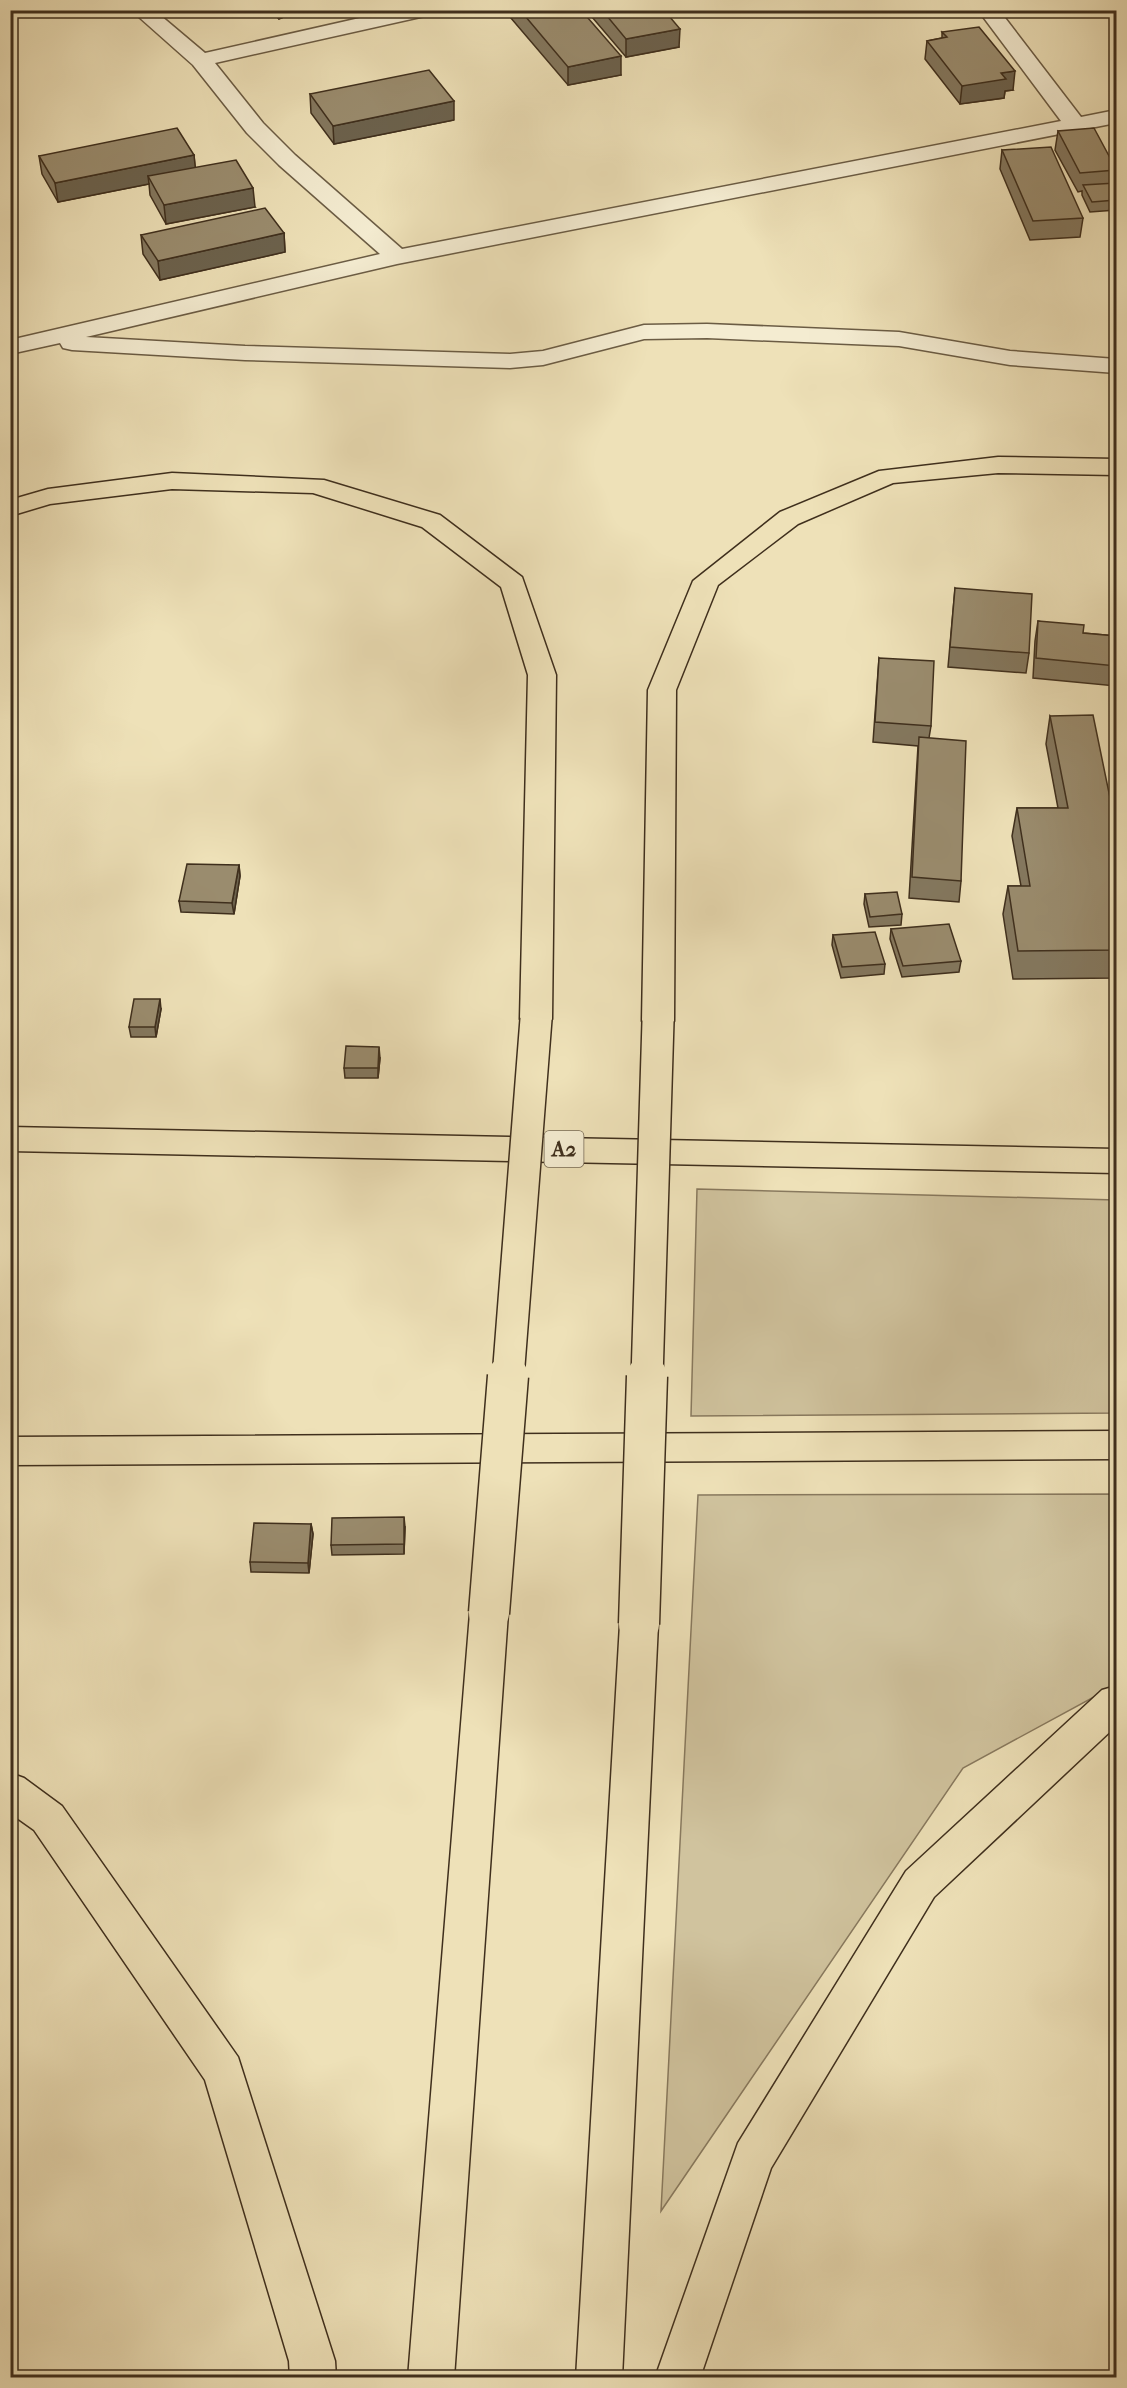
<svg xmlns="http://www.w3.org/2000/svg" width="1127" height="2388" viewBox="0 0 1127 2388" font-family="'IM FELL French Canon',serif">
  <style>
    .green { fill: #d0c39e; stroke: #88795e; stroke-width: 1.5 }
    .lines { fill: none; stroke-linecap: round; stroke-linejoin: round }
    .minor-casing { stroke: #6b5c44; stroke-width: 3 }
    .highway-casing { stroke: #3f2f1d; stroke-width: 3 }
    .minor { fill: #f4ecd1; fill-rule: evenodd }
    .highway { fill: #eee1b8; fill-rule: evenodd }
    .highway-bridge-far1-casing { stroke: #3f2f1d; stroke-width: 34; stroke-linecap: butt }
    .highway-bridge-casing { stroke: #3f2f1d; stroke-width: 43; stroke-linecap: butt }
    .highway-bridge-far1 { stroke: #eee1b8; stroke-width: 31 }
    .highway-bridge { stroke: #eee1b8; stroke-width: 40 }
    .wall { fill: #84785f; stroke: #3f2f1d; stroke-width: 1.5 }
    .shaded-wall { fill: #6c624d; stroke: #3f2f1d; stroke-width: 1.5 }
    .building { fill: #9a8c6e; stroke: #3f2f1d; stroke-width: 1.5 }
    .labels { text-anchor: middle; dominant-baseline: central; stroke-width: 5; stroke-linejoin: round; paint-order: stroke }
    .shield { fill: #f4ecd1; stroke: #756853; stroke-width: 1.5 }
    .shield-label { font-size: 21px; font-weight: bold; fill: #3f2f1d }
  </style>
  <rect width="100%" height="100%" fill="#eee1b8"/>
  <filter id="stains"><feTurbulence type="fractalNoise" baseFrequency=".00333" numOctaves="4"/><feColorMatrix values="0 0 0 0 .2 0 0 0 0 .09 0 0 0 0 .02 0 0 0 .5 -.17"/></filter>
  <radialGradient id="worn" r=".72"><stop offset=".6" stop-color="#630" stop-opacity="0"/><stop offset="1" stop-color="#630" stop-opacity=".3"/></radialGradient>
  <!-- green -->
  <path class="green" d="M697,1189l419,11v213l-425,3z
    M1116,1494v191l-153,83 -302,443 37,-716z"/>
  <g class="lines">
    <defs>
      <path id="minor" d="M131,10h23l51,43 190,-43h40l-10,6 -210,47 48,60 32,32 107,94 659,-128 -83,-111h21l82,107 35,-7v13l-719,141 -311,73 159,9 265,8 33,-3 101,-26 63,-1 192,8 111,19 106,8v14l-106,-8 -111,-19 -192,-8 -63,1 -101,26 -33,3 -265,-8 -173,-10 -9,-2 -3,-5 -50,11v-14l370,-86 -101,-89 -32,-32 -54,-68z"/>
      <path id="highway" d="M998,457l118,2v16l-118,-2 -105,10 -95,41 -80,61 -42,105 -2,331 -5,8 -11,3 -11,-3 -5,-8 6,-331 45,-109 87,-69 99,-41z
        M172,473l152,7 116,35 82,62 34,98 -4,344 -5,8 -11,3 -11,-3 -5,-8 8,-344 -27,-88 -79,-60 -109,-34 -141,-4 -122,15 -40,12v-16l38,-11z
        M10,1127l1106,22v24l-1106,-22z
        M1116,1431v28l-1106,6v-28z
        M489,1597l13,5 6,11 -54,765h-46l62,-765 6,-11z
        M639,1608l13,5 6,11 -36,754h-46l44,-754 6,-11z
        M1116,1686v40l-182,171 -163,271 -71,210h-45l83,-235 168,-272 196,-181z
        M10,1773l14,5 38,28 176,251 97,304 1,17h-46l-1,-17 -84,-281 -171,-250 -24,-17z"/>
    </defs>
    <!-- minor casing -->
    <use href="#minor" class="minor-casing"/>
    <!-- highway casing -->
    <use href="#highway" class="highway-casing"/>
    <!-- minor -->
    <use href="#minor" class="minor"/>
    <!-- highway -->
    <use href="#highway" class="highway"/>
    <defs>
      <path id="highway-bridge-far1" d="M508,1378l28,-359
        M647,1378l11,-357"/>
      <path id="highway-bridge" d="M489,1613l19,-237
        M639,1624l8,-248"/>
    </defs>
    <!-- highway-bridge-far1 casing -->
    <use href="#highway-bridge-far1" class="highway-bridge-far1-casing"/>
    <!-- highway-bridge casing -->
    <use href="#highway-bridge" class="highway-bridge-casing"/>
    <!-- highway-bridge-far1 -->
    <use href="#highway-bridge-far1" class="highway-bridge-far1"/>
    <!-- highway-bridge -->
    <use href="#highway-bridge" class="highway-bridge"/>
  </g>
  <!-- wall -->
  <path class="wall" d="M268,10h34l-23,9z
    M510,10h71l40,65 -53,10 -58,-68z
    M586,10h78l15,37 -53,10z
    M942,32l71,58 -8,1 -1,7 -44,6 -35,-45 2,-18 15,-3z
    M310,94l144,26 -120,24 -23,-31z
    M1058,131l58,38 -1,14h1v27l-26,2 -8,-17v-4l-4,1 -23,-42z
    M1002,150l81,68 -3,19 -50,3 -30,-71z
    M194,155l1,12 60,40 -89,17 -16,-29 -1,-11 -91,18 -16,-28 -3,-18z
    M284,233l1,19 -125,28 -17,-26 -2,-19z
    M955,588l74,65 -3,20 -78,-6z
    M1038,621l45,12 33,3v50l-83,-8 2,-37z
    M879,658l52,68 -2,12 32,143 -2,21 -50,-4 9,-152 -45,-4z
    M1050,716l66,111v151l-103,1 -10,-65 5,-28h13l-9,-50 5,-28h41l-12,-64z
    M239,865l1,11 -6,38 -53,-2 -2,-11z
    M865,894l37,20 -1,11 -32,2 -5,-23z
    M891,929l70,32 -2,11 -57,5 -12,-38z
    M833,935l52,29 -1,10 -43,4 -9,-33z
    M161,1009l-5,28h-25l-2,-10z
    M380,1058l-2,20h-33l-1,-10z
    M311,1524l2,10 -4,39 -58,-1 -1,-10z
    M405,1527l-1,27 -72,1 -1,-10z"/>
  <!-- shaded-wall -->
  <path class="shaded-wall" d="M279,10h23l-23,9z
    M680,29l-1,18 -53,10v-18z
    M621,56v19l-53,10v-18z
    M1015,71l-2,19 -8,1 -1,7 -44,6 2,-18 39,-13z
    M454,101v19l-120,24 -1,-18z
    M194,155l2,19 -48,2 1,8 -91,18 -3,-19z
    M253,188l2,19 -89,17 -2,-19z
    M284,233l1,19 -125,28 -2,-19z
    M239,865l1,11 -6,38 -2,-11z
    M160,999l1,10 -5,28 -1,-10z
    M379,1047l1,11 -2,20v-10z
    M404,1517l1,10 -1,27z
    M311,1524l2,10 -4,39 -1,-10z"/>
  <!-- building -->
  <path class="building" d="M520,10h61l40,46 -53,11z
    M602,10h62l16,19 -54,10z
    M979,27l36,44 -14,2 5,6 -44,7 -35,-45 20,-4 -5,-5z
    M429,70l25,31 -121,25 -23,-32z
    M177,128l17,27 -139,28 -16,-27z
    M1094,128l22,41v1l-36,3 -22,-42z
    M1051,147l32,71 -50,3 -31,-71z
    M236,160l17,28 -89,17 -16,-29z
    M1116,183v17l-24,2 -9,-17z
    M265,208l19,25 -126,28 -17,-26z
    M955,588l77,6 -3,59 -79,-6z
    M1038,621l46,4 -1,8 33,3v30l-80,-8z
    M879,658l55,3 -3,65 -56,-4z
    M1093,715l23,112v123l-98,1 -10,-65h22l-13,-78h51l-18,-92z
    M919,737l47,4 -5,140 -49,-4z
    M187,864l52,1 -7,38 -53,-2z
    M897,892l5,22 -32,3 -5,-23z
    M949,924l12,37 -58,5 -12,-37z
    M875,932l10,32 -43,3 -9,-32z
    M134,999h26l-5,28h-26z
    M346,1046l33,1 -1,21h-34z
    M404,1517v27l-73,1 1,-27z
    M254,1523l57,1 -3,39 -58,-1z"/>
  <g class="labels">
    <!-- shield labels -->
    <rect class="shield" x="544.5" y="1131" width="39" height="36" rx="4.5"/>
    <g class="shield-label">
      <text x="564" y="1149">A2</text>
    </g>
  </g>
  <!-- margin -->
  <rect width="1127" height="2388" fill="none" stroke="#eee1b8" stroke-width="36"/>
  <rect x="12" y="12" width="1103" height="2364" fill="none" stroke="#3f2f1d" stroke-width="3"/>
  <rect x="18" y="18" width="1091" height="2352" fill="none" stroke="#3f2f1d" stroke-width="1.5"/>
  <rect width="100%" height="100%" filter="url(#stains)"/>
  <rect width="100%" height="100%" fill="url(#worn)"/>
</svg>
